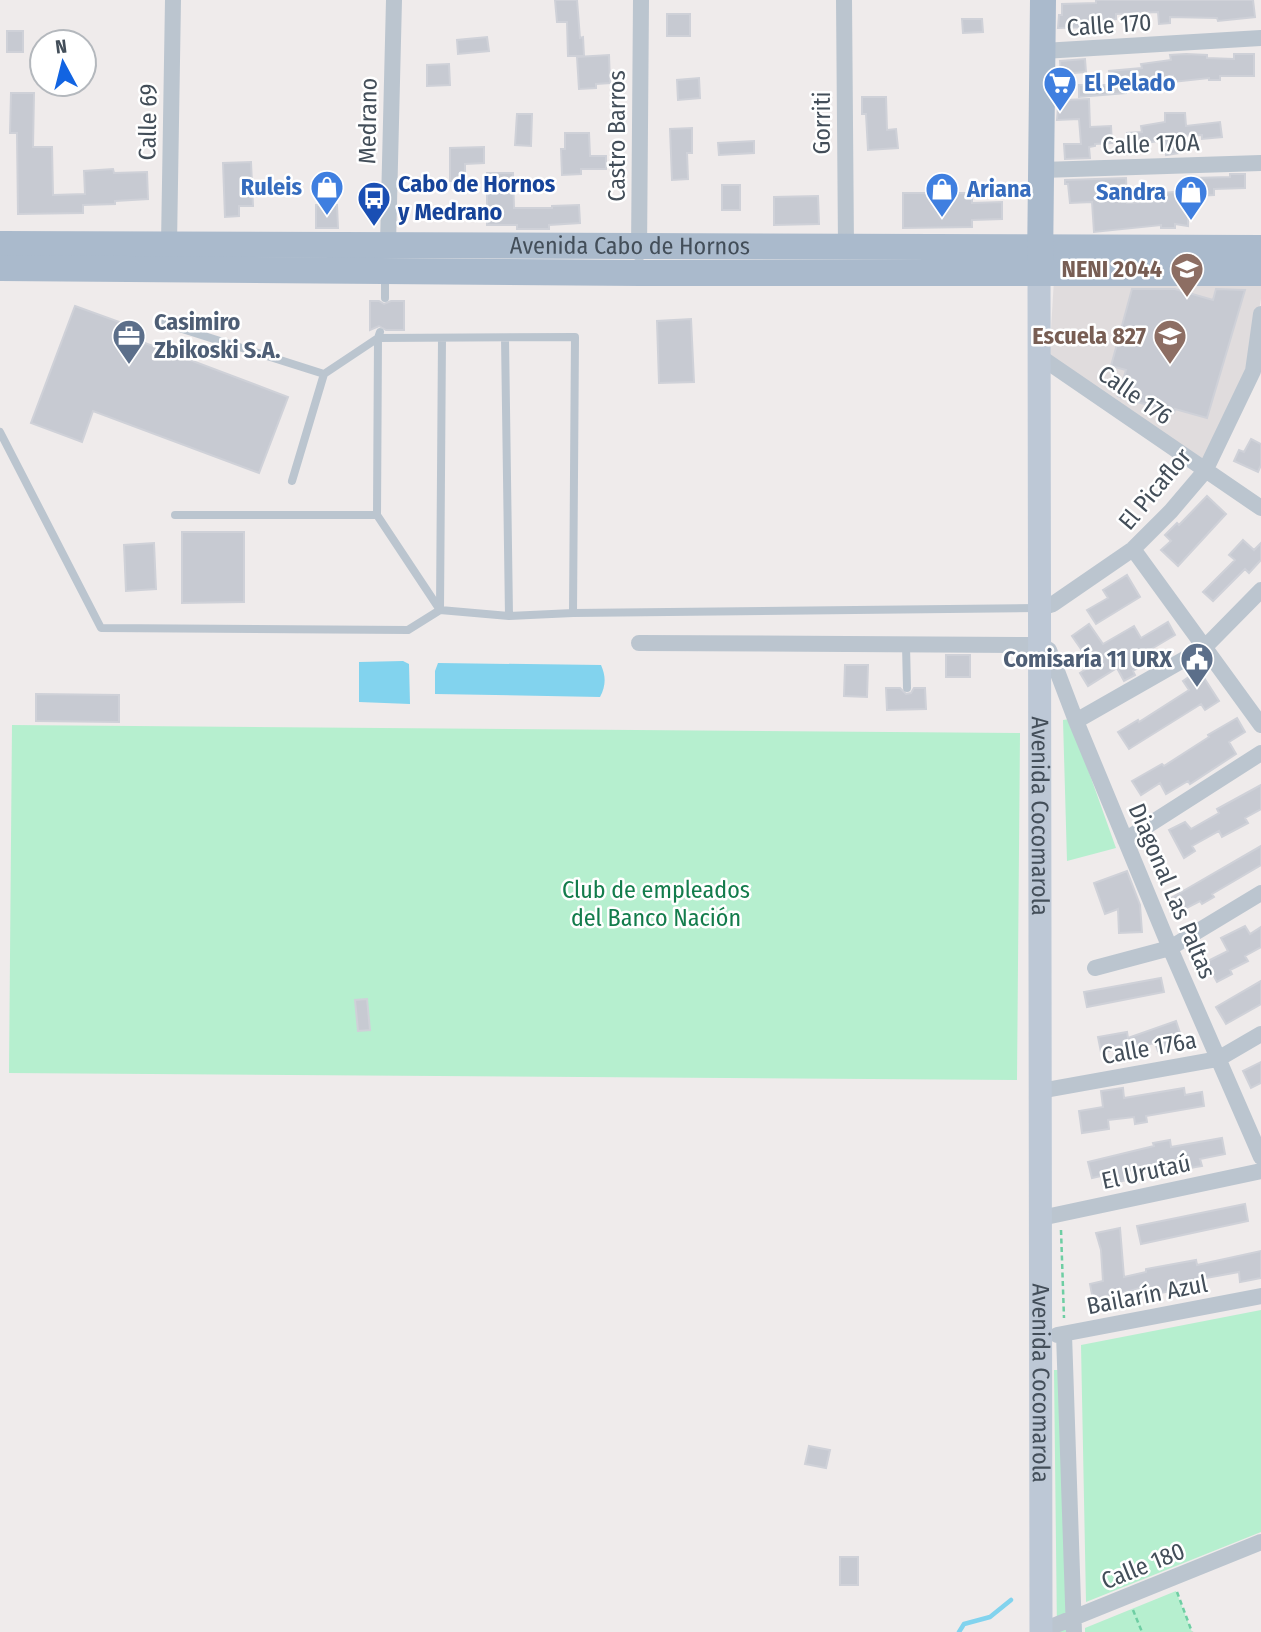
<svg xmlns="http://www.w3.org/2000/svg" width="1261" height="1632" viewBox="0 0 1261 1632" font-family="'Fira Sans Condensed',sans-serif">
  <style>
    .education { fill: #e0dcdd }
    .green { fill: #b6efcf }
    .water { fill: #82d3ee }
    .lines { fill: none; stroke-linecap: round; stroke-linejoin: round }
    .stream { stroke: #82d3ee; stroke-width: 4.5 }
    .building { fill: #c7cad2; stroke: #cfd1d8; stroke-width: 2 }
    .path { stroke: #6ecea3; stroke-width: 2.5; stroke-dasharray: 5 3.5; stroke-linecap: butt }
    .lane { stroke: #bbc5cf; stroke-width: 8 }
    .street { stroke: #bbc5cf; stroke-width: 16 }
    .secondary { stroke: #bdc8d6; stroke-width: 23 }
    .primary { stroke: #aabacc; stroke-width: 26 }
    .labels { text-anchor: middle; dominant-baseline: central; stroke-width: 5; stroke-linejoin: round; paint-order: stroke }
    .street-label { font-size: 24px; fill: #434e59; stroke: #fff }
    .shop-label { font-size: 24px; font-weight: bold; fill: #366cbe; stroke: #fff; text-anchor: start }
    .transit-label { font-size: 24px; font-weight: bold; fill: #164399; stroke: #fff; text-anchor: start }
    .education-label { font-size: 24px; font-weight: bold; fill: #785e54; stroke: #fff; text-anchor: end }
    .service-label { font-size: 24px; font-weight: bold; fill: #4e5e75; stroke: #fff; text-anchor: start }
    .park-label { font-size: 24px; fill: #137c4c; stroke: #fff }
  </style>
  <rect width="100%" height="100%" fill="#efebeb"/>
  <!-- education -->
  <path class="education" d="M1054,280l207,3v16l-13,73 -43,99 -156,-109z"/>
  <!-- green -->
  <path class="green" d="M1070,719l46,129 -49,13 -4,-141z
    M12,725l1008,8 -3,347 -1008,-7z
    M1261,1310v222l-175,70 -5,-257z
    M1054,1370h10l3,262h-10z
    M1176,1591l16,41h-107v-4z"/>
  <!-- water -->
  <path class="water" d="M403,661l6,3 1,40 -51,-2v-40z
    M438,663l163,2c5,11 5,21 -1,32l-165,-3v-23z"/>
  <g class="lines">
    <!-- stream -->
    <path class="stream" d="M959,1632l5,-8 26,-7 21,-17"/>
  </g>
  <!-- building -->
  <path class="building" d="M555,0h22l3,38 3,-1 1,19h-16l-1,-34h-10z
    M1096,0h157l2,17 -37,4 -1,-3 -47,-1v6l-11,1 -1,-12 -42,2v5l-23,3v5l-35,1 1,-13h3v-11l34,-1z
    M667,14h23v22h-23z
    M962,19h20l1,13 -20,1z
    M7,31h16v21h-16z
    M487,37l2,14 -31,3 -1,-14z
    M1186,54l21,1v3l27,1v-5h20v22h-34v4h-11v-2l-36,4v-6l-48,6 1,11 -47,4v-12h31l-1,-14 33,-3 -1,-4 30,-4 -1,-5z
    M609,55l1,28 -14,1v4l-17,1 -2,-32z
    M1085,59l1,13 -25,2 -1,-13z
    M449,64l1,21 -23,1v-21z
    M699,78l1,20 -22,2 -1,-20z
    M11,93h23l-1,54h19l1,48 32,-1 -1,-23 29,-2 1,4 33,-1 1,27 -33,2v3l-32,1v8l-65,1 -1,-81h-7z
    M862,97h24l1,33 9,-1 2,19 -30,2 -2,-36h-4z
    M1089,99l1,28 21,-1 1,17 -17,1v2l-6,1 1,11 -25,1 -1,-15h17l-2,-25 -22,1 1,-13 6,-1v-6z
    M1165,113h20l1,13 34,-4 2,15 -20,2v-4l-24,1 2,17 -14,2 -2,-15 -24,4 1,4 -14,1v-16l15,-1 -1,-6 24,-4z
    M517,114h15l-1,32 -16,-1z
    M692,128v25h-5l1,26 -16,1 -2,-51z
    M565,133h24l1,23h16v13h-25v5l-19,1 -1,-26h4z
    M754,141v12l-35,2 -1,-12z
    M484,147v16l-19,1v17h-15v-33z
    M251,162l2,44h-14v10l-14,1 -2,-54z
    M487,173h26l1,35h38v-2l27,-1 1,18 -31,2v4h-32v-4h-30z
    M1230,174h15v14l-31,1v6l-19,1 -1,-18 36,-1z
    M1126,178l1,25 35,-2 -1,-8 27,-2v35l-13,-2v4h-14v-3l-67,7 -2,-30 -22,1 -2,-19h-3v-4z
    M722,185h18v25h-18z
    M903,193h69v10l30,-1v17l-30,1v7l-69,1z
    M818,196l1,28 -45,1v-28z
    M316,205h21l1,23h-22z
    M1132,289h43l38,11 3,-11 29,1 -38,128 -32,-9 -1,4 -56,-17 8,-26 -15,-4z
    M370,301h9l5,3 7,-3h13v29h-18l-7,-4 -9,4z
    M75,306l50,18 -4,10 167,63 -29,76 -166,-62 -11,31 -51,-19z
    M691,319l3,63 -35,1 -2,-62z
    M1251,439l10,5v21l-3,7 -24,-11 5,-11 5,2z
    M1207,496l19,18 -48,52 -17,-16 10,-9 -6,-6 12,-12 2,2z
    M182,532h62v70l-62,1z
    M1243,540l11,10 7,-7v17l-12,13 -4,-4 -32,32 -10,-9 32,-32 -6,-5z
    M154,543l2,46 -30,2 -2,-46z
    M1127,575l13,22 -44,27 -9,-14 21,-12 -5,-8z
    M1168,622l7,13 -32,19 5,8 -15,9 2,4 -11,6 -7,-13 -29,18 -8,-13 12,-8 -20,-29 17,-12 14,20 31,-18 7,12z
    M946,655h24v22h-24z
    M845,665h23l-1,32 -23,-1z
    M1199,670l20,31 -14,9 -4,-6 -72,45 -11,-17 20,-12 1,2 50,-32 -6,-9z
    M886,688h14l6,6 5,-1 3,-5h11l1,21 -39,1z
    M36,694l83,1v27l-83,-1z
    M1237,718l8,14 -16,10 7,12 -46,30 -2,-3 -22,13 -6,-11 -19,12 -9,-14 30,-17 2,2 45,-29 -1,-2z
    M1261,785v24l-16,9 3,5 -26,14 -3,-6 -27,15 3,5 -11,7 -15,-28 16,-8 6,7 28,-16 -2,-4z
    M1261,846v19l-49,29 2,3 -12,7 -2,-3 -21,11 -8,-14z
    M1127,871l13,34 2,27 -23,1 -1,-24 -13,5 -11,-31z
    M1245,926l5,8 11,-7v20l-16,9 3,5 -18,9 2,4 -15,8 -11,-20 22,-11 -7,-13z
    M1161,978l3,14 -77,15 -3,-15z
    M1261,981v23l-35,20 -10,-17z
    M367,999l3,31 -12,1 -3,-31z
    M1176,1021l4,12 -10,4 3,10 -15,4 -3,-8 -54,9 -3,-15 29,-5 1,6z
    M1261,1062v21l-10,5 -8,-17z
    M1123,1088l1,10 60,-10 1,7 17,-3 2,14 -58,10 1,6 -12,2 -1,-7 -26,3 1,9 -27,4 -3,-22 24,-4 -2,-16z
    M1222,1138l3,16 -25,5 2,7 -24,4v-5l-20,4 -1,-4 -14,2 -15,4 2,8 -27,7 -2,-10 -9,2 -4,-16 66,-16 -1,-3 17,-3 1,7z
    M1245,1204l3,17 -107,23 -4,-18z
    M1120,1228l4,49 22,-5v-3l50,-9 1,5 64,-14v27l-21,4 -1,-10 -55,10 1,6 -34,7 -2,-9 -56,14 -3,-16 13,-3 -2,-31 -5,-17z
    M809,1446l21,4 -4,18 -21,-4z
    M840,1557h18v28h-18z"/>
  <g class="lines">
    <!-- path -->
    <path class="path" d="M1061,1230l3,88
      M1177,1592l15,40
      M1133,1610l9,22"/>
    <!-- lane -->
    <path class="lane" d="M385,298v-22
      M157,321l167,53
      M380,332l-2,6 -1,177 63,95
      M505,338l4,278
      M0,432l101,196 307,2 32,-20 69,6 64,-3 464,-5
      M292,481l32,-107 54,-36 197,-1 -2,276
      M175,515h202
      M440,610l2,-272
      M906,645l1,43"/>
    <!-- street -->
    <path class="street" d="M844,0l2,246
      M1043,51l218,-13
      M1042,170l219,-7
      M169,244l4,-244
      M388,244l6,-244
      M639,253l2,-253
      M1039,356l222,152
      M1133,549l128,176
      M1040,608l13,-4 80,-55 38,-38 34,-40 48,-100 8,-57
      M639,643l401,2 9,5 27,71 94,227 91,209
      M1076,721l128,-73 57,-58
      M1125,840l136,-87
      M1095,968l75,-20 91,-55
      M1040,1091l178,-32 43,-25
      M1041,1218l220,-47
      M1064,1334l10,298
      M1057,1335l204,-39
      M1041,1631l220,-89"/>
    <!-- secondary -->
    <path class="secondary" id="s1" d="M1039,272l2,1360"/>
    <!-- primary -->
    <g class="primary">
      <path id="s2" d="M0,244l1261,4"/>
      <path d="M1040,266l3,-266"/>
      <path d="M0,268l640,5h621"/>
    </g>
  </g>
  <!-- icons -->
  <defs>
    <symbol id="supermarket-pin" viewBox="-11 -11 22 30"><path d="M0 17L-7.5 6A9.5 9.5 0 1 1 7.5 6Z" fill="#3f7fe0" stroke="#fff"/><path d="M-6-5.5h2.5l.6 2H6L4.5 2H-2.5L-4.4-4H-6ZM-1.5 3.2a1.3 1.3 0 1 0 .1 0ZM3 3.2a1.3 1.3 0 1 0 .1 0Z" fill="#fff"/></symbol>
    <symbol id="shop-pin" viewBox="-11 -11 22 30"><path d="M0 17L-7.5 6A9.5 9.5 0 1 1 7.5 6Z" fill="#3f7fe0" stroke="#fff"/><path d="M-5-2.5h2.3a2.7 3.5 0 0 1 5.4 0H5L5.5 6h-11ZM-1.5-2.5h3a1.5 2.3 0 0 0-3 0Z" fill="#fff"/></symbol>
    <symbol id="bus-pin" viewBox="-11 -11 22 30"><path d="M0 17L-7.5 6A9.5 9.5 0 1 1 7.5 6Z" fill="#1a4fb4" stroke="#fff"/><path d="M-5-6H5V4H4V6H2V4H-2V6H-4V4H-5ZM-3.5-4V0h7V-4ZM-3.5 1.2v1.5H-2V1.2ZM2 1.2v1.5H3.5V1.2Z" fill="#fff"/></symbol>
    <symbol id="school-pin" viewBox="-11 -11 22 30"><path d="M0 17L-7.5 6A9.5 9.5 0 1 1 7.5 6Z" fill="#8d6e63" stroke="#fff"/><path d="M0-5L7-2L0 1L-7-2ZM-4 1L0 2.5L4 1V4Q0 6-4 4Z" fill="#fff"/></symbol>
    <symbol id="office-pin" viewBox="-11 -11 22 30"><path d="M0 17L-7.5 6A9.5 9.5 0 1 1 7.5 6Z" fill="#5c6f8a" stroke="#fff"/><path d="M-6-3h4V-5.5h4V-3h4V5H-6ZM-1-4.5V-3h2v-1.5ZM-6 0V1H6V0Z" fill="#fff"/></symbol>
    <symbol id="civic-pin" viewBox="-11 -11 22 30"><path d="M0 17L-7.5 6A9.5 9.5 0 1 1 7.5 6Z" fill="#5c6f8a" stroke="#fff"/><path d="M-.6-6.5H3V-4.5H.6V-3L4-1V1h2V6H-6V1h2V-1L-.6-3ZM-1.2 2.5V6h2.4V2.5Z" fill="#fff"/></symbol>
  </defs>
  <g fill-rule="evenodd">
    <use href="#supermarket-pin" x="1041" y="64" width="38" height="52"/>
    <use href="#shop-pin" x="308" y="168" width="38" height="52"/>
    <use href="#shop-pin" x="923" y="170" width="38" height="52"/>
    <use href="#shop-pin" x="1172" y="173" width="38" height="52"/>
    <use href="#bus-pin" x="355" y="179" width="38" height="52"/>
    <use href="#school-pin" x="1168" y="250" width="38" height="52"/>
    <use href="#office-pin" x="110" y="317" width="38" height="52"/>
    <use href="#school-pin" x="1151" y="317" width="38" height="52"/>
    <use href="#civic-pin" x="1178" y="640" width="38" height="52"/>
  </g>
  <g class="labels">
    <!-- street labels -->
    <g class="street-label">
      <text transform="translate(1109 25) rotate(-4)">Calle 170</text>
      <text transform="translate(368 121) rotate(-89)">Medrano</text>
      <text transform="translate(148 122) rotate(-89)">Calle 69</text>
      <text transform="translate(822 123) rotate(-90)">Gorriti</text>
      <text transform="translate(617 136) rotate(-90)">Castro Barros</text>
      <text transform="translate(1151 144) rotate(-2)">Calle 170A</text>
      <text stroke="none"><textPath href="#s2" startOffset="630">Avenida Cabo de Hornos</textPath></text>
      <text transform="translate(1135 395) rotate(35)">Calle 176</text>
      <text transform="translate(1155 489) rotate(-50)">El Picaflor</text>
      <text stroke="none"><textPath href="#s1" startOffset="544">Avenida Cocomarola</textPath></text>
      <text transform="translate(1172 891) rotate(67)">Diagonal Las Paltas</text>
      <text transform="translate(1149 1048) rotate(-10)">Calle 176a</text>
      <text transform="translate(1146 1172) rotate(-12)">El Urutaú</text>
      <text transform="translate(1147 1295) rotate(-11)">Bailarín Azul</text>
      <text stroke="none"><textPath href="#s1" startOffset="1111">Avenida Cocomarola</textPath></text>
      <text transform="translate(1143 1566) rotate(-22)">Calle 180</text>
    </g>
    <!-- shop labels -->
    <g class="shop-label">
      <text x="1084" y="83">El Pelado</text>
      <text x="302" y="187" text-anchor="end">Ruleis</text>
      <text x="967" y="189">Ariana</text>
      <text x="1166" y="192" text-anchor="end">Sandra</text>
    </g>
    <!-- transit labels -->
    <g class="transit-label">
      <text x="398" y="184">Cabo de Hornos<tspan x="398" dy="28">y Medrano</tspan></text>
    </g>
    <!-- education labels -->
    <g class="education-label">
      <text x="1162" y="269">NENI 2044</text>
      <text x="1146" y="336">Escuela 827</text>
    </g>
    <!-- service labels -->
    <g class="service-label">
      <text x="154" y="322">Casimiro<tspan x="154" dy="28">Zbikoski S.A.</tspan></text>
      <text x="1172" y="659" text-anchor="end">Comisaría 11 URX</text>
    </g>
    <!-- park labels -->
    <g class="park-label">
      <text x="656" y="890">Club de empleados<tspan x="656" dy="28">del Banco Nación</tspan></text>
    </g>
  </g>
  <!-- north arrow -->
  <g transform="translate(63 63) rotate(353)"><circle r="33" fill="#ffffff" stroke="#b4b8bd" stroke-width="2"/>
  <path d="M0-5L12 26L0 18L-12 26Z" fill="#1264e2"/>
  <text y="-10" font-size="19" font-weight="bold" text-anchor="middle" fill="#434e59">N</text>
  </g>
</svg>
